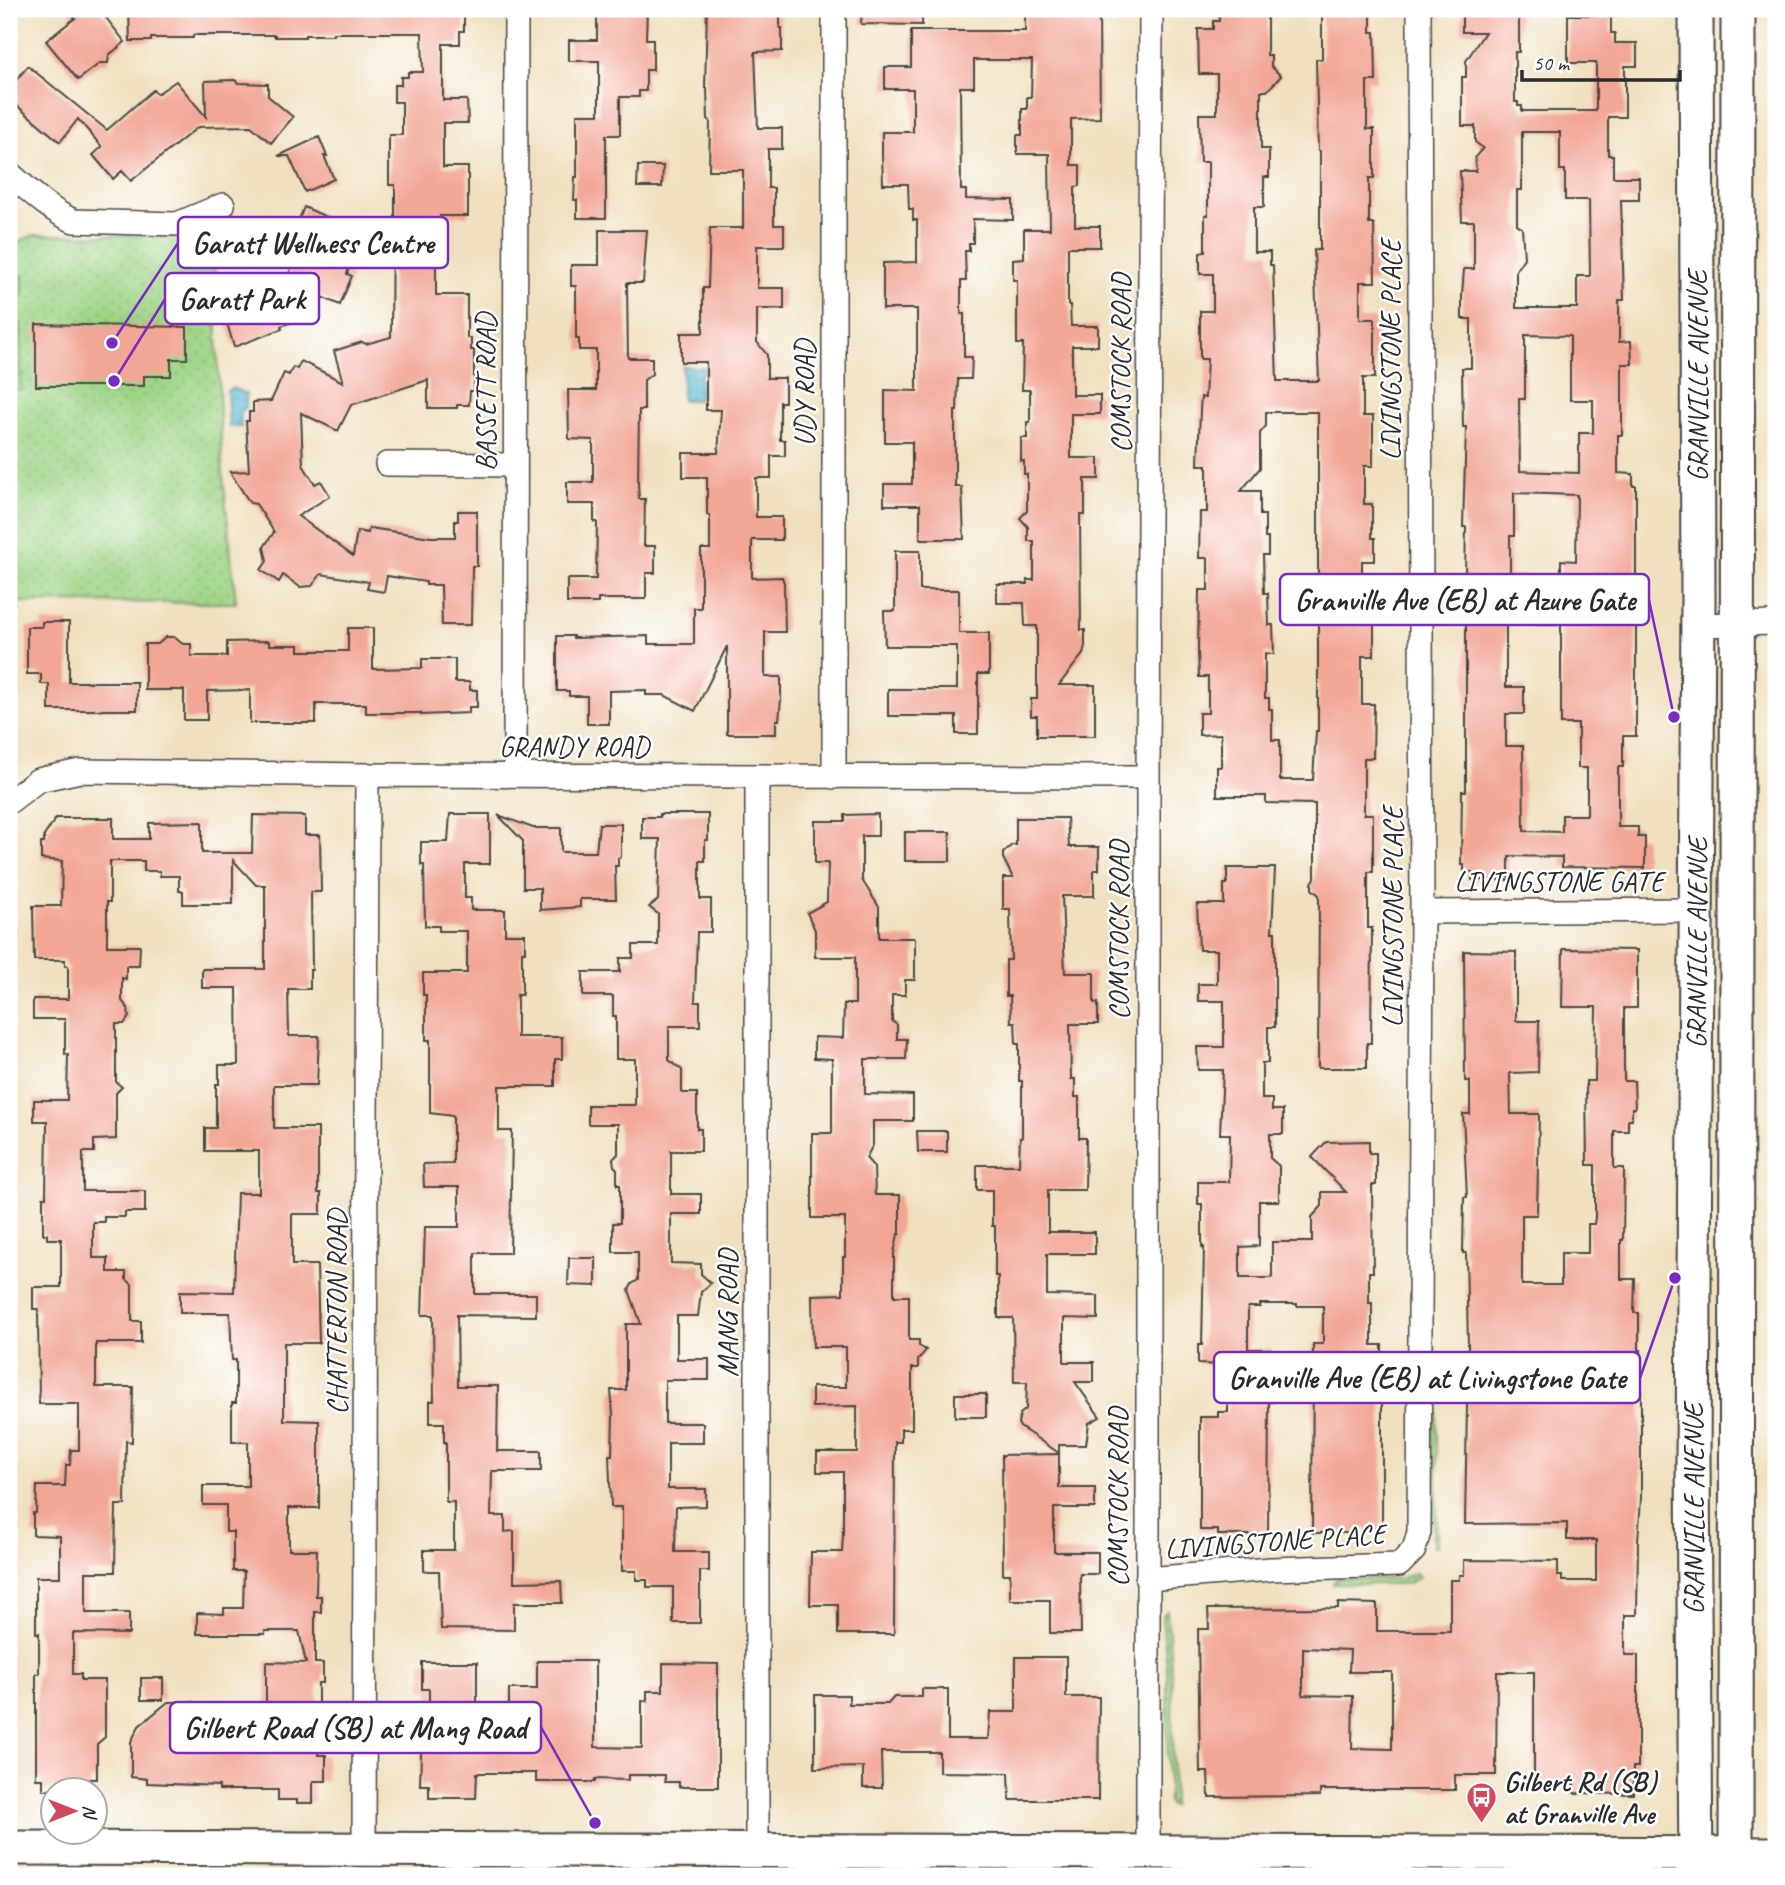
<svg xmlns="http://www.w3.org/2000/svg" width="1785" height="1885" viewBox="0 0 1785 1885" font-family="Caveat,sans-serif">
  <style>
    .grass { fill: url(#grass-dots); stroke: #648058; stroke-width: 2 }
    .garden { fill: url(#garden-furrows); stroke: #648058; stroke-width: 2 }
    .water { fill: url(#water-ripples); stroke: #407280; stroke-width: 2 }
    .building { fill: #f2a696; fill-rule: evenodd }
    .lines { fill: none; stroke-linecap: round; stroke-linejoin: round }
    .street-casing { stroke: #494641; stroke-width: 26 }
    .secondary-casing { stroke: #494641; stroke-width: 37 }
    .street { stroke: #fff; stroke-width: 23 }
    .secondary { stroke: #fff; stroke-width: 33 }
    .labels { text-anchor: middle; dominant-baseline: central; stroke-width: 5; stroke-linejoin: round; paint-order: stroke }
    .street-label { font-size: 28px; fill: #2b2b2b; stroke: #fff }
    .poi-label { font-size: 28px; font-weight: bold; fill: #2b2b2b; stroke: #fff; text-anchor: start }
    .leader { fill: none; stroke: #7b2cbf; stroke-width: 2.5 }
    .callout-dot { fill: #7b2cbf; stroke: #fff; stroke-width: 2.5 }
    .callout { fill: #fff; stroke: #7b2cbf; stroke-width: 2.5 }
    .callout-label { font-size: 30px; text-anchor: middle; font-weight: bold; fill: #2b2b2b }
  </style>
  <defs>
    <pattern id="grass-dots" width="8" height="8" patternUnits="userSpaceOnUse" patternTransform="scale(1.75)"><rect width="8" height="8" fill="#9ed485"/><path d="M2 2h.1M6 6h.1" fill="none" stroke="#88b673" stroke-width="1.8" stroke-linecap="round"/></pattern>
    <pattern id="garden-furrows" width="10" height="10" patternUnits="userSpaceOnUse" patternTransform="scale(1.75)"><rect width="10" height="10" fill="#9ed485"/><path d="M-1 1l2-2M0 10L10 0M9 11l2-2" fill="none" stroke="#88b673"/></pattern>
    <pattern id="water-ripples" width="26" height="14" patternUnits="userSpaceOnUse" patternTransform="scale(1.75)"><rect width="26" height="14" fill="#56b8d4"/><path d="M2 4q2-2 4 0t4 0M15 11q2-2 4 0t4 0" fill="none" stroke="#4796ac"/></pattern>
  </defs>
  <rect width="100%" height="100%" fill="#fff"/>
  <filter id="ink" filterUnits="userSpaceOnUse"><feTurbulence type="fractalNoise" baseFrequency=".0143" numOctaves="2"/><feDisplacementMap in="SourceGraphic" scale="14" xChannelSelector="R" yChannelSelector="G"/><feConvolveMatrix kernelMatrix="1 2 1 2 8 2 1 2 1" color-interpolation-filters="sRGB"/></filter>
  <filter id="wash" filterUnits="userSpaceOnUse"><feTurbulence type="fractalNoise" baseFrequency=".00686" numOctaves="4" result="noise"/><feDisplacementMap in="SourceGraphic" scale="28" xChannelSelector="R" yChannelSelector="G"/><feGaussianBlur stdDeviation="1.57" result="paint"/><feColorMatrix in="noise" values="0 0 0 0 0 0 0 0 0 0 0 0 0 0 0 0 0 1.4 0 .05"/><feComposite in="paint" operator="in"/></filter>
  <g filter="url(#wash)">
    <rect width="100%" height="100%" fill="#f0e0c0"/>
    <!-- grass -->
    <path class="grass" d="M34,235l179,1 9,230 14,137 -227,-1v-356z
      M1432,1342l5,14v190l-4,-1z
      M1415,1573l4,4 -10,6 -9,1h-67l4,-6 63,1z
      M1167,1611l5,72 1,123h-3l-2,-4 -1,-132 -5,-54z"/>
    <!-- garden -->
    <path class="garden" d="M9,275h14v22h-14z
      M9,324h12v66h-12z"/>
    <!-- water -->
    <path class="water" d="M682,366l25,2v3l-7,4 -1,25h-17z
      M232,388l14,6v13l-6,5 1,15h-12l-2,-36z"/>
    <g id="blocks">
      <!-- building -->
      <path class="building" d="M68,9h31l26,33 -16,13 -1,8h-8l-22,17 -32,-39 29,-23z
        M129,9h335v22h-4v13h-17v56h24l1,23h-25v44h25v49h-28v19h-2v13h-2v47h31v43h4v12h3v41h-4l-1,14h-12v3h-29v-28l-77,25 -13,26 -37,-18 2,52 12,19 6,-3 9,15 -32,20 55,40 4,-25 11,2 1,-5 62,9h24v-16h3v-10h19v55h-5l-1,59h-29l-1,-40h-15v-3l-39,-6 -3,16 -17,-3 2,-7 -48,-8 -9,12 -12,1 -17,-12 -4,7 -18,-12 6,-9 -3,-14 10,-15 -18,-28 -6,-1 -20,-31 19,-1 -3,-50h3v-9h4v-10l18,-1 13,-28 5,2 4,-8 4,2 4,-8 42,21 -9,-31 28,-9 4,2 25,-7 1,-113 3,-4v-35h-6v-50h13v-33h-8v-17h7v-8h7v-5h15l-1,-39h-89v2h-28v2h-30v-2h-82v3h-42v3h-21z
        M597,9h50l-1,30h7v31h-7v21h-7v6h-19v38h-14v83h-29v-18h-3l1,-23h2v-63h22v-53h-30v-21h28z
        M707,9h73v19h2v23l-27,1 3,76h24v21h-14v39h6v37h10v21h-27v42h27v21h-27v33l10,13v23h18v24h-5v38h5v16h-14v22h-15v39h26v23h-30v38l30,-1 2,6 1,49h-20v45h16v22l-2,21h-3v14h-49v-88l-32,65 -31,-16h-18v-5l-37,1v33h-22v-28h-18v-5h-12v-55h16v2l75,-2v8h46v-36h7v-59h9v-34h-3v-38h-24v-24h35l3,-43h-15v-48h-25v-29h22v-45h5l2,-60h33v-58h-34l1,-49 -2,-2 -1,-31h-2z
        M862,9h60v16l-61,-1z
        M1025,9h74l1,109 -29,1v46h9v21l-5,1v39h25v21h-32v58h2l1,21h27v20h-26v49h28v19h-29v44h28v21h-14v36h-5l1,115h4v16l-2,8 -24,31h36v51h-58v-20h-6v-17h6v-73h-12l-1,-23h-27v-19h30v-4h7v-39h-6v-14l-8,-9 7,-7v-37h-3v-13h-3v-23h6v-16h3v-32h-8l1,-46h-6v-64h-4v-21l11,-1v-29h26l-1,-75h-32v-19h5v-26h5v-12h4l1,-37h-58v27h-14l1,103h5v9l47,1v20l-40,-1v24h-4v8h-4l1,30h-5v33h3v43h8l-1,22h-13l-1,32h-2v76h7l2,52h-44v-34h-36v-21h28v-42h-27v-52l32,1v-82h-34v-46l34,-1v-42h-4v-11h-4l-1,-25h-25l-1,-29v-23h31v-43h-28v-22h26v-36h114z
        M1462,9h57v43h-4v50h3v4h4v5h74v-48h-28v-48h43v18h4v10h22v23h-12v51h-17v38h5v22h26v23h-18l3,100h-5v42l12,-1 1,23h-10v71h-4v38l15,1v12h3v250h-13v31h-5v60h20v10h7v31l-83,-1v-10l-53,-1v24h-37v-8h-8v-7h-3l1,-74h4v-194h-3v-22h2l1,-48h-3l3,-100h-3l-1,-59h9v-49h-9v-24l2,-26h10v-48h-12l-2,-50h16l-1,-14 8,-9 -8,-6v-16h-13v-49h4v-16l19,-29h-23zM1522,132h38v38h5v30h24l1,76h-13v32h-61v-38l8,-12 -2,-30 -5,-3v-35h5zM1525,335l45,1v64h23v33h-14v40l-59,-2 -1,-72h6zM1514,493l63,2 -1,66 -15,-1v42h-38v-27h-13v-39h4zM1506,624h55v100h17v44h9v47h-25v17l-38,-1 -1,-85h-17v-32h18v-27h-18z
        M1322,12h49v20h4l1,49h-9v48h7v49h-5v46h5l1,58h-15v37h15v59h-12v38h10v50h-9v38h8v34h3v23h-13v47h12v48h-12v48h12l-1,54h-9v56h9v58h-5v56h4l-1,115h-4v25h-49l1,-173 -7,-6v-6l3,-5v-74l-49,-1v-7h-49v-29h4v-33l-22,1v-22h9v-36h-9l-1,-25 1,-62h9v-32h-9l1,-46h7v-47h-9l2,-55 1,-13 4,1 2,-39h-7v-48h13v-37h-13v-21l5,-1v-37h3v-53h-8l-1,-48h18v-40h-18l-1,-45h15v-8h6v-8h48v42h4v11l10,10 -14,15h-6v58h8v28h-5v30h-10v45h16v13h3l4,116h42l-5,-131h6v-99h-2l-2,-92h6zM1266,412h52v319h-2l-3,49h-33v-40h-8v-31h-3v-11h-4v-45l9,1 -1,-29h-4l-1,-32h-4l-1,-38h5v-17h-3v-23h-5v-24h-19l19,-23v-35l6,-7z
        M28,66l79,64 46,-40 4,4 19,-13 30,36 -1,-36 30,-1 3,3 30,1v12l25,21 -22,26 -20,-17 -53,1 -67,54 -9,-10 -9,8 -20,-24 9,-8 -24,-28 -18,23 -51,-43 7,-10 -4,-4z
        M319,137l8,19h-3l10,23 -29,13 -16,-36h-11z
        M638,166h25l-1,21h-25z
        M304,207l25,11 -4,9 24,11 -7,17 10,5 -5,14 5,2 -12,29 -47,-20 10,26 -13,5 2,6 -11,4 1,3 -48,18 -16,-55 27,-10v2l22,-7 1,4 21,-7 13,-30 -11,-5z
        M599,230h48l-4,53h-16l1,75h24v16l-8,6v30h-5l-1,76 1,13h6l-1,47h11v27h-9v26h-48v4h-31v-24h29l1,-57h-3v-18h-27v-22h26v-42l-24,-1 -1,-49h28v-40h-17v-11h-3v-53h-5v-21h28z
        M36,324l151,3v32h-16v17h-27v10h-108z
        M895,551h25v39h39v43h30v41h-11v60h-22v-18h-68v-27h69v-43h-72l-1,-35h11z
        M42,622h27v60h68v28h-88v-26h-8v-10h-14v-47h15z
        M348,628h25v41l49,-1v-9h33v23h15v8h7v17h-8v6l-48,2v-2h-55v-9h-50v19h-66v-33l-43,1v29h-23v-30h-39v-46h13l8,-7h8l9,7h8v12h36v-14l42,-1v4h30v6h49z
        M450,814h40v50h-25v34h6v12h34v24h20v18h-3v43h-5v42h45v22h-7v27h-56v45h13l-2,122h-35v41h61v22l-79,-1 1,71h40l-1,65h44v20h-49l-1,45h14v16l9,-1v51l47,-1 1,22h-48v27l-73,-1 -2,-58h-15v-21h30v-48h-8v-60h-2v-19h-14v-22h4l-1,-86h-11l3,-88h34v-40h-35l-1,-23 30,-1v-47l-23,-3v-73h-4v-45h-3v-22h44v-42h-28v-5h-14l-1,-61h-3v-23h27z
        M660,814h48v26h-3v21h-5v38h11v33h-14l-2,70h5v24h-31v34l13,10v23h15v36h4v22h-30v43h30v20h-30v49l30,1v10l10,9 -10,9 -3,24h-21v43h32v21h-44v43h38v20h-35v46h38v17l-30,1 -1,45h34v19h-9v52h-27v-36h-26v-7h-11v-9h-14v-64h-11l-2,-52h3l1,-40 -2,-25h15v-66h15l-12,-34 3,-6 6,-4v-28h-25v-29h7v-38h-3v-16l-3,-3 -1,-7 5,-5v-30h-30v-19h47v-46h-19v-43h-3v-20h-30v-24h37v-14h13v-13h25v-31l-9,-7 9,-7 2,-61h-18v-22h18z
        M878,814v22h-16v44l17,27v31h36v42h-10v15h-13v26l5,4v14h10l-1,20h-41v35l48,1v26h-40v24l-7,13 8,9 1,28h25v39h-2l-4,19v43h15v44h10v6l7,4 -8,10v8h-6v61h-11v13h-6l-1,192h-56v-29h-28l1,-53h31l1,-17v-63h-26v-20h40v-46l-45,1v-20h34v-40h-33l-1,-52 31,-1v-37h2v-39h-33v-85h20v-74l-18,-1v-21l29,1 1,-34h11v-47h-40v-27l-8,-17 20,-11 1,-39h-13v-42h30v-6z
        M253,815l52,1v19h15l1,57h-10l1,78h-2v19h-22l1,47h30l-2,49h-43v43h44v65h3v21h-29v51h25l2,78h-35v77l35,1v87h-30v42h28l-1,46h5v16h-6v51h8v20h-5v72h8v26h-13v22h-16v-3h-19v-10h-59v-4l-72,-3v-4l-16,-2v-35l8,-16 29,-24h25v26l38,1v-12h35v-55l40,1 -7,-32h-34v3h-68v-21l27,1v-6h19l1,-37h-11v-39h-7v-27h-23v-19h45v-44h-16v-39h4v-43h-4l-2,-47h-50v-22l54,1 3,-99h22v-42h-54v-23h11v-44h3v-19h19l-1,-77h-35v-19h63v-84h-9l-23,-25v44h-50v-13h-4v-15h-19v-5h-16v-10h-34v41h-3v44h33l-1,20h-13v13l-4,-1v23l6,7 1,9 -5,7h-8v58l6,5 -6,6v46l-22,1v12h-11v39h62v21h-20v5h-21v5h-11v36h15v14h18v7l6,5v37h9v22h-45v44h37l-1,55 -6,-1 -1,64h-9l-1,67h-29v41h43v21l-56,-1v41h8v6h24v57l-8,7v35h-7v11h-47v-11h-7v-105h3v-41h-3v-56h24v-41l-27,-1v-22h3l1,-27h28l1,-21h4l1,-15h8v-46h-40l-1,-95h-5v-22h28v-48h-14v-5h-4v-37h3l1,-76h-13v-21h33l1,-46h-3v-35h-32v-20h35v-33h-3v-6h-31l-1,-54h28l1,-45 -21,-2v-16h3v-7l12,-18h57v21h36v-16l53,-1v31h50z
        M498,815l35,13h28v24h35l3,-28h22v33l-3,1v8h-3l1,33h-36v8l-40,3v-22h-17v-47z
        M1016,818h51l2,29h30v23h-5v26h-32l3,77h29v30h4v21h-28l1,55h4v18h4v41h7l-1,52h-37v42h47v22h-48v41l51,1v23l-34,-1v44h30v20h-19l25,35 -11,6 -3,22h-27v8l-39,-26 -2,-4 2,-9 6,-5 1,-27h-13l-1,-64h-15v-42h-3v-50h-3v-36h-15v-25h42l1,-27h2v-57h-3v-37h-3l-1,-22h-4l-1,-26h-4v-36h5l-1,-51h-7v-31h10l-10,-20v-5l9,-8h4z
        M905,832h45v29h-45z
        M1227,868h48l-3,64h3v95h-7v36h-6v36h10v11h11v24h-13v24l9,8v35h-20v45l-19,1v31h32v-36h40v-25l10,-11v-14h24l-34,-35 14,-15 43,-1v12h7v32h-4l1,87h-4v31h3v42h10v184l-19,-1v5h-51l1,-189h10v-38h-26v-2h-37v3h-12v42h23l2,53h-4l-1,133h-50v-5h-18v-113h18v-5h10v-47l-30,-1v-19h4l2,-98h-2v-43h-4v-22h31l1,-48h-10l3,-64h-25l-1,-23h27v-46h-26v-17h19v-34h-18l-2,-46h27v-20h3z
        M1563,949l74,1v58h-13v73h10l1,27h-3v11h-4v12h-14v37h10l-1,72h-2v39h14l-1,34h5v37h2v149l-3,42 -1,74h-12v40h13v112h-5v27l-59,-1v-9l-40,-1v-111h-37l-1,103h-41v15h-135v6l-111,1 -1,-25h-8l-2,-143h11l-1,-20 130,-1v-5l39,1v27h73v-51h9v-5h5v-15l94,1v15h4v5h34v-41h-29v-17l-102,1 3,-179 -2,-92h-3l1,-56h3l-4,-83h7v-33h-5l-1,-130 52,1v69h23l-1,51 -28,1 1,41h28l-2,101h-15v70h39v-32h27v-29h6l1,-7v-52h-8l-1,-84h9l1,-74h-34zM1303,1648l47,2 -1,22h43v77l-40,-1 1,-52 -50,-1z
        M917,1131h30v21h-29z
        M569,1258h27v28l-28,-1z
        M955,1394h31v23h-31z
        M1059,1454v34h36v20h-41v44h44v22h-18l1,59h-31v-33h-40v-26h-7l-1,-119z
        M1016,1657h50v40h33l-1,103h-88l-1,-27 -70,-1v-20h-58l1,36h-19v-21l-48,1v-73h34v9h39l6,-7h28v-8h26v50h40l2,-27h26z
        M537,1661h58v86l47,1v-47h5v-10h16v-28l55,1v123h-39v-5h-14v-7h-37v5l-33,-1v3h-59v-9h-59l-1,25h-47v-13h-9l2,-61h7v-35h-7v-27h55v48h32v-21h28z
        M141,1678h22v22h-22z"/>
    </g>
  </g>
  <g filter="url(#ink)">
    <use href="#blocks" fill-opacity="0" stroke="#494641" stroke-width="2"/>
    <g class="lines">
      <defs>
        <path id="street" d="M834,9v768
          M9,173c20,17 40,37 65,48l103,3 46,-19
          M387,464l128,1
          M1698,625l78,-2
          M515,775l1,-766
          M9,802l29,-22 42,-9 287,4 781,2
          M1422,912l273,-2
          M1147,1579l124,-10 128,-4 15,-15 5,-18 3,-620 -3,-903
          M364,1849l3,-1074
          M757,1850v-1073
          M1148,1851v-1074l3,-768"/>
        <g id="secondary">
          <path d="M9,1848l1767,6"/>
          <path id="s1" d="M1696,1876l-3,-415 5,-863 -2,-589"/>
          <path d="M1736,1876l2,-1867"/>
        </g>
      </defs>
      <!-- street casing -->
      <use href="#street" class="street-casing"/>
      <!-- secondary casing -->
      <use href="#secondary" class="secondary-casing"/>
      <!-- street -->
      <use href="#street" class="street"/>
      <!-- secondary -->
      <use href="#secondary" class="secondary"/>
    </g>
  </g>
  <!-- icons -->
  <defs>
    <symbol id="bus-pin" viewBox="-11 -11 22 30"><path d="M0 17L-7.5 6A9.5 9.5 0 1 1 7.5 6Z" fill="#d1495b" stroke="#fff"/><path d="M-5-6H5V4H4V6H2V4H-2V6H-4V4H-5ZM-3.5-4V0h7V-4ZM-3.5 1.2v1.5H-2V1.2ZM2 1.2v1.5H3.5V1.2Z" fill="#fff"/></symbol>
  </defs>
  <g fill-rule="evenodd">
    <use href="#bus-pin" x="1464" y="1780" width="35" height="47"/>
  </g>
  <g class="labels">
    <!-- street labels -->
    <g class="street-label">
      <text transform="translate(1390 350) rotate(-90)">LIVINGSTONE PLACE</text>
      <text transform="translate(1120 363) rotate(-90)">COMSTOCK ROAD</text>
      <text transform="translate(1697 376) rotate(-90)">GRANVILLE AVENUE</text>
      <text transform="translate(485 392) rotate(-90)">BASSETT ROAD</text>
      <text transform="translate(804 393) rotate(-90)">UDY ROAD</text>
      <text x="574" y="746">GRANDY ROAD</text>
      <text x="1559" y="881">LIVINGSTONE GATE</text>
      <text transform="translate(1392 917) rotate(-90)">LIVINGSTONE PLACE</text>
      <text transform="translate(1118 930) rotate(-90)">COMSTOCK ROAD</text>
      <text stroke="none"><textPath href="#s1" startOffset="933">GRANVILLE AVENUE</textPath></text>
      <text transform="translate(336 1312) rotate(-90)">CHATTERTON ROAD</text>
      <text transform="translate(727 1313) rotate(-90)">MANG ROAD</text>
      <text transform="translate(1117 1497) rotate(-90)">COMSTOCK ROAD</text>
      <text transform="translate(1693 1509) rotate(-90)">GRANVILLE AVENUE</text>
      <text transform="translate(1275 1541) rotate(-4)">LIVINGSTONE PLACE</text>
    </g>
    <!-- poi labels -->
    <g class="poi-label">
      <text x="1504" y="1781">Gilbert Rd (SB)<tspan x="1504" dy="32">at Granville Ave</tspan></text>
    </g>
  </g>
  <!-- callouts -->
  <path class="leader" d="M112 343L178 243M114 381L165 299M1674 717L1649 600M1675 1278L1640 1378M595 1823L541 1727"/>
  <g class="callout-dot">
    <circle cx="112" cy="343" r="7"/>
    <circle cx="114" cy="381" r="7"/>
    <circle cx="1674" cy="717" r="7"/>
    <circle cx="1675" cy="1278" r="7"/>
    <circle cx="595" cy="1823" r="7"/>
  </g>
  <g class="callout">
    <rect x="178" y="217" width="270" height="51" rx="7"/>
    <rect x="165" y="273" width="154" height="51" rx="7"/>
    <rect x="1280" y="574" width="369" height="51" rx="7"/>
    <rect x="1214" y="1352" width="426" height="51" rx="7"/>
    <rect x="170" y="1702" width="371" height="51" rx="7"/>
  </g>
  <g class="callout-label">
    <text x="313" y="253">Garatt Wellness Centre</text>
    <text x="242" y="309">Garatt Park</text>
    <text x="1465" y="610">Granville Ave (EB) at Azure Gate</text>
    <text x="1427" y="1388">Granville Ave (EB) at Livingstone Gate</text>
    <text x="355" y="1738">Gilbert Road (SB) at Mang Road</text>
  </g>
  <!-- margin -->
  <rect width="1785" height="1885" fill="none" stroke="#fff" stroke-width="35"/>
  <!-- north arrow -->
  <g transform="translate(74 1811) rotate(90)"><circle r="33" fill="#ffffff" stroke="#aaaaaa" stroke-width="2"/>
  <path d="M0-5L12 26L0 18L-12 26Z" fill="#d1495b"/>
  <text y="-10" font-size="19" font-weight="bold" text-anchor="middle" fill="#2b2b2b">N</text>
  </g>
  <!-- scale -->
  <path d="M1522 70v10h158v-10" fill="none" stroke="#2b2b2b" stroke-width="3.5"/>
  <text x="1533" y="70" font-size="21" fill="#2b2b2b" stroke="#ffffff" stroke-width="5" paint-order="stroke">50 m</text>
</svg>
